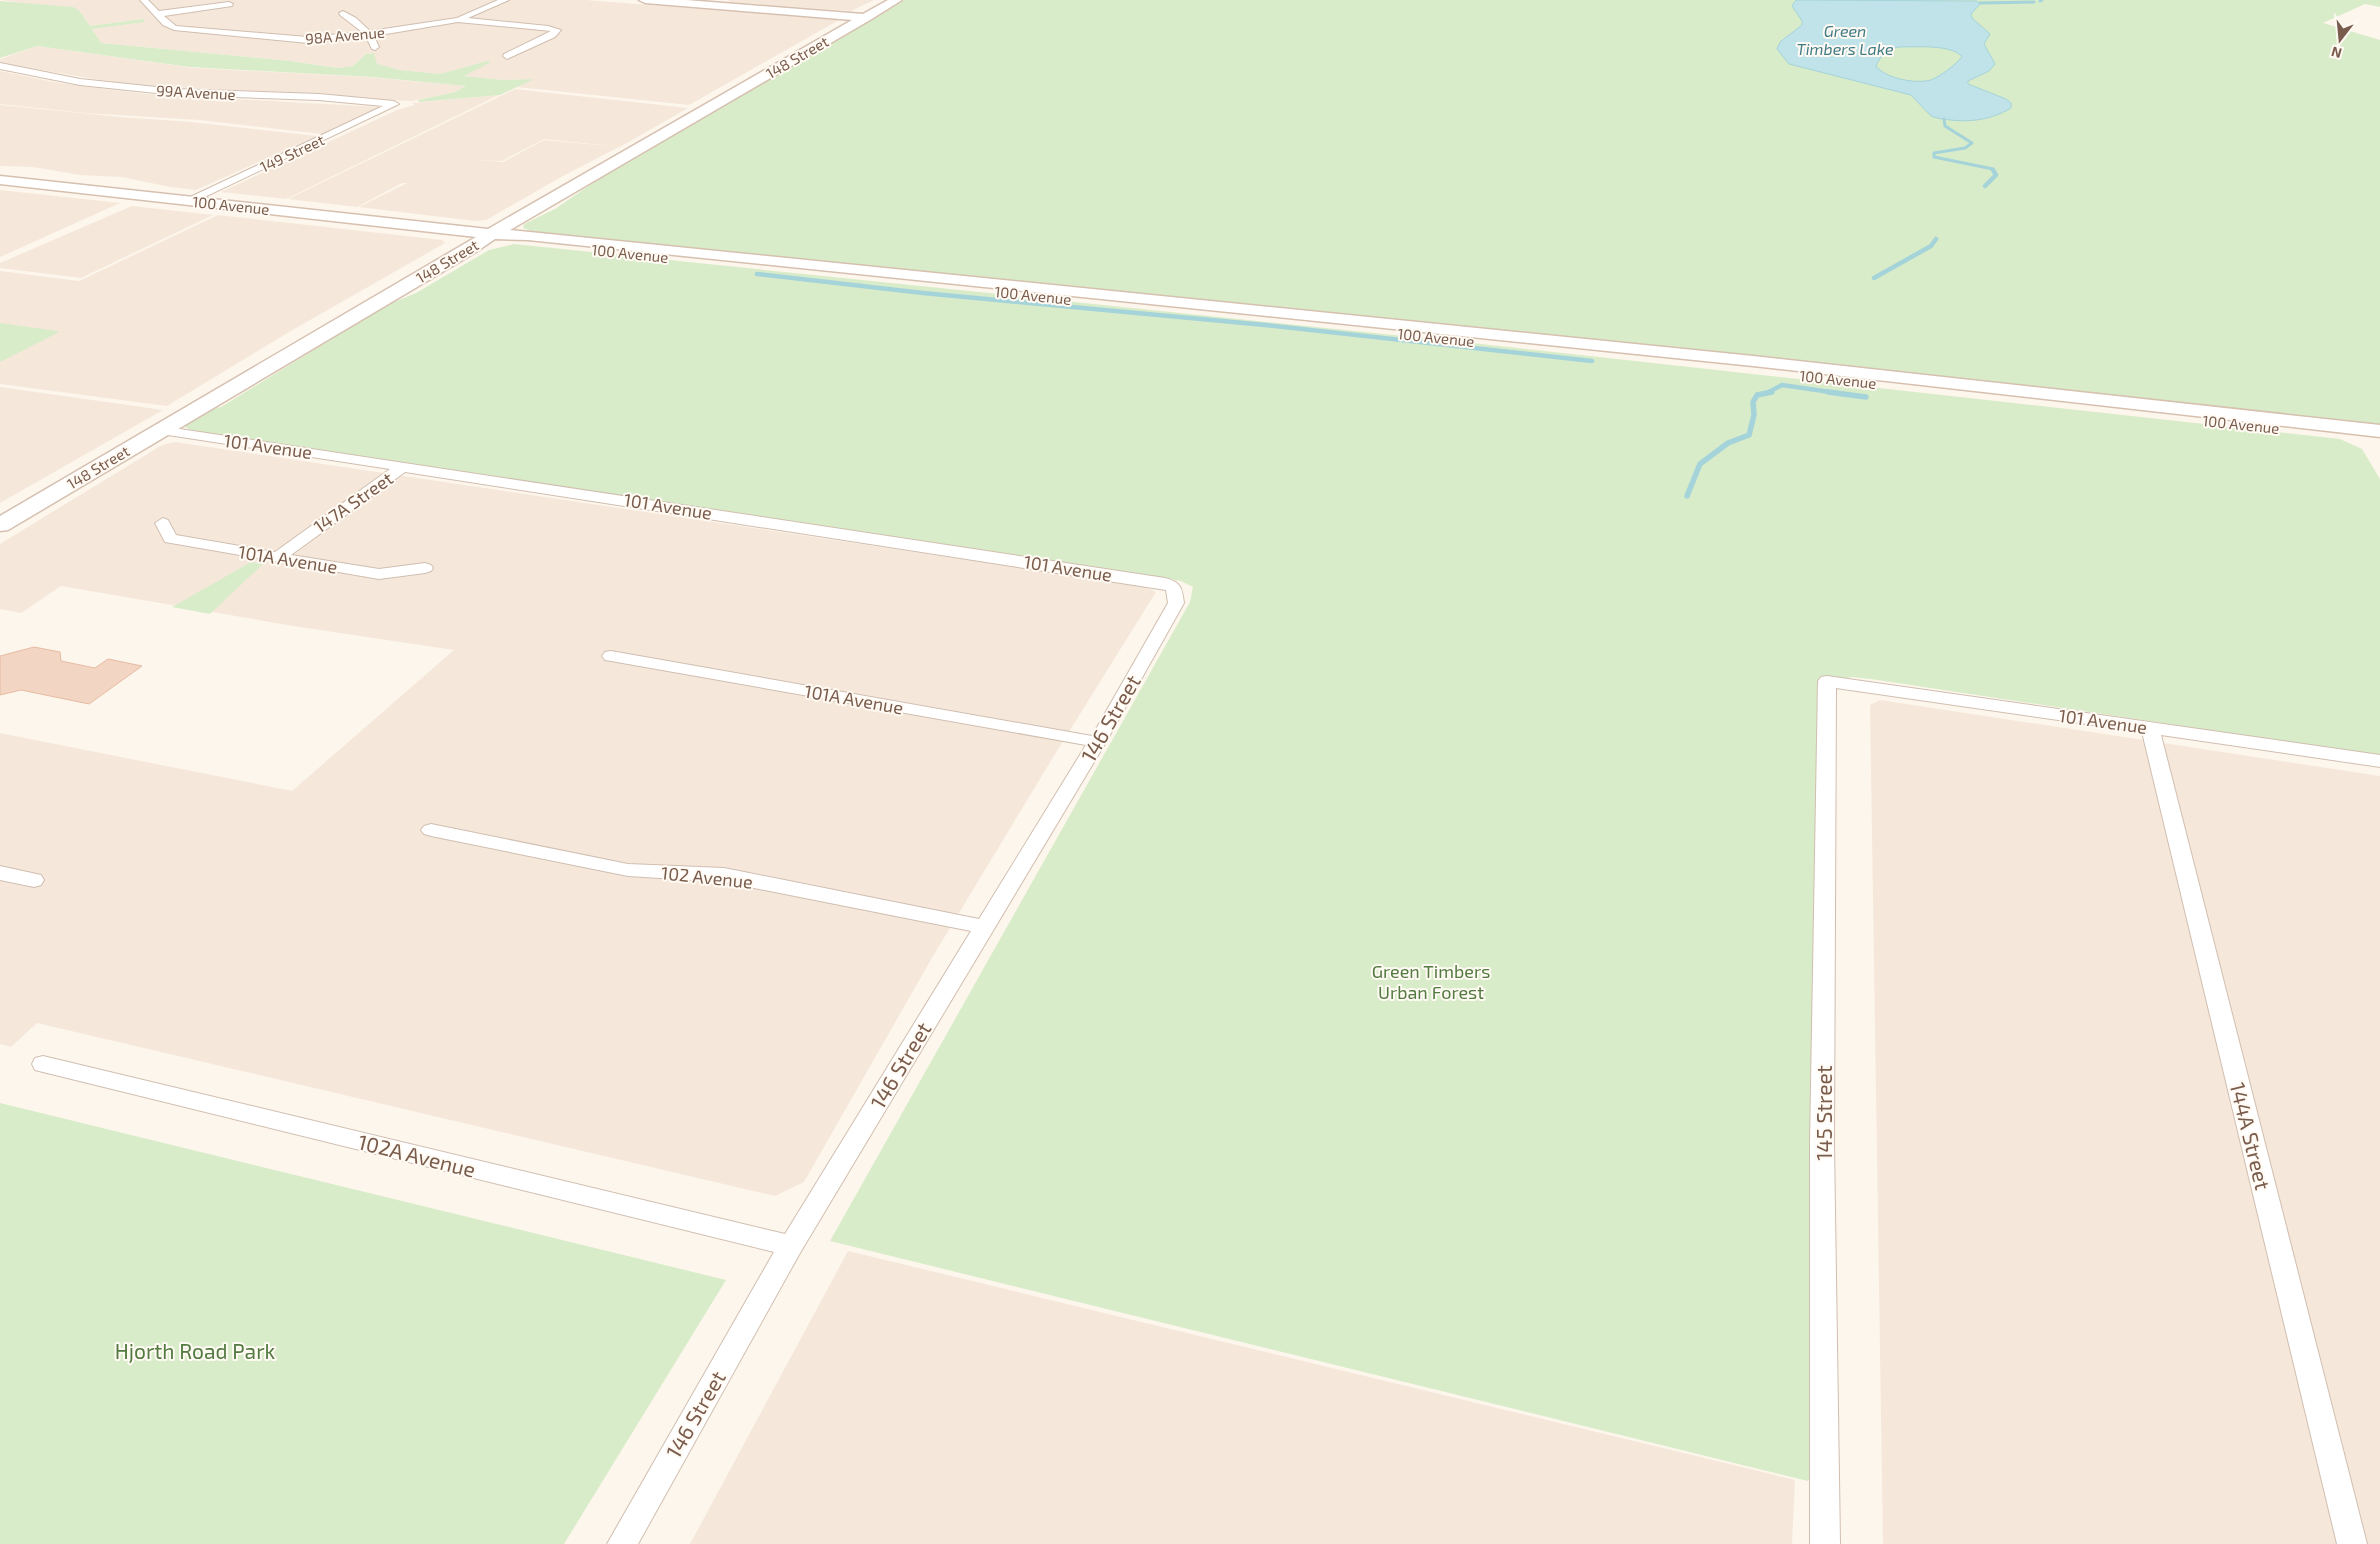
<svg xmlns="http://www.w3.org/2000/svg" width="2380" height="1544" viewBox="0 0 2380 1544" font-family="'Exo 2',sans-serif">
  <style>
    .residential { fill: #f5e8da }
    .green { fill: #d8ecc9 }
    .water { fill: #bfe3e8; stroke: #a5d3da; fill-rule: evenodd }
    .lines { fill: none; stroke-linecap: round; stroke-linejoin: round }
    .stream-far2 { stroke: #a5d3da; stroke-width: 3 }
    .stream-far1 { stroke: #a5d3da; stroke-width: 4.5 }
    .stream { stroke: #a5d3da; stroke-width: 5.5 }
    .building { fill: #f3d5c3; stroke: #e6bba3 }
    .street-casing { stroke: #d1beb0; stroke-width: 2 }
    .secondary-casing { stroke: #d6c0b0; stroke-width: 3 }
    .street { fill: #fff; fill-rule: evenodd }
    .secondary { fill: #fff; fill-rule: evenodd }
    .labels { text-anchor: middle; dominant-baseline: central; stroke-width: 4; stroke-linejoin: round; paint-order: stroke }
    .far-street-label { font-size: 15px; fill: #7a5c4d; stroke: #fffaf3 }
    .far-water-label { font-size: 16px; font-style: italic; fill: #437c86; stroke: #fffaf3 }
    .street-label { font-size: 18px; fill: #7a5c4d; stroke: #fffaf3 }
    .park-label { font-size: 18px; fill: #537a41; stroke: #fffaf3 }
    .near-street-label { font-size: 21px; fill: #7a5c4d; stroke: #fffaf3 }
    .near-park-label { font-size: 21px; fill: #537a41; stroke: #fffaf3 }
  </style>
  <rect width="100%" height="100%" fill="#fdf6ec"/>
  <!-- residential -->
  <path class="residential" d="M0,0h586l253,20 -150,85 -172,-18 15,-8 -30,1 -39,-4 25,-15 -48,13 -40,-4 -24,-6 -3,-11 -7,1 -13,12 -14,2 -49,-7 -189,-18 -9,-14 52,-7 -1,-3 -53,7 -11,-16z
    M728,0h146l-23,11 -121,-9z
    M37,46l157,22 173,9 99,9 -11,6 -43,9 -26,-1 -51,-5 -186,-9 -43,-5 -106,-18v-4z
    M0,71l59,12 87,11 233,13 -57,27 -123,-14 -114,-7 -85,-9z
    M515,89l173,19 -68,39 -76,-8 -42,22 -28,-1 29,2 41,-22 75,7 -58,30 -75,43 -11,1 -116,-14 48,-24h-5l-45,24 -69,-8z
    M499,95l-213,104 -65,-7 176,-82 18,-5 -3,-2z
    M0,105l120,12 71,5 126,14 -121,54 -26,-3 -48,-10 -42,-2 -47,-8 -33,-1z
    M0,190l120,13 -120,54z
    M132,206l81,9 -132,63 -81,-10v-5z
    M218,215l224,25 3,3 -156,89 -122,74 -167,-22v-113l79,10z
    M0,387l163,23 -163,93z
    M175,442l968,144 13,6 -104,167 -119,197 -129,226 -29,14 -738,-173 -26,24 -11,-3v-311l292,58 162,-141 -161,-24 -232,-40 -40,27 -21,-4v-65l162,-99z
    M1880,700l500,76v768h-497l-13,-839z
    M848,1251l947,229 -3,64h-1102z"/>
  <!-- green -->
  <path class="green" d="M905,0h1475v7l-15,-3 -42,19 57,17v386l-1849,-195 -8,-3 1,-4 31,-15 38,-26z
    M0,1l73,6 6,3 11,16 53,-7 2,3 -53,7 9,14 189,18 48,7 15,-2 13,-12 8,-1 3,11 23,6 40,4 47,-13 4,1 -27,14 38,4 32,-1 -34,16 -81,7 -1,-2 37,-8 11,-6 -94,-9 -183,-10 -152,-21 -37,12z
    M514,244l967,100 859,95 22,10 18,30v277l-509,-77 -20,-2 -12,3 -4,10 -22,785 -5,6 -978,-240 360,-639 3,-15 -12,-6 -12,-2 -972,-146 -12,-6c6,-11 24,-17 36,-20l164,-101 31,-13 73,-43z
    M0,323l58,8 1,1 -59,30z
    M251,562l12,2 -53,50 -38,-7z
    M0,1103l726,177 -162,264h-564z"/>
  <!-- water -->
  <path class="water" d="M1796,0l181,1 3,3 -9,10 1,4 18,16 -6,10 11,20 -6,7 -21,10v3l38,15 5,4v5c-23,14 -48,15 -74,10l-6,-2 -20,-21 -122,-31 -12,-15 3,-7 22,-17v-4l-10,-15zM1898,47c16,0 55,-3 64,10 -7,8 -21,19 -31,23 -15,4 -45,-1 -55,-14 5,-11 11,-16 22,-19z"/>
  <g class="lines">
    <!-- stream-far2 -->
    <path class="stream-far2" d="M2040,1l2,-1
      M1980,3l54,-1
      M1944,119l1,7 27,17 -7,5 -31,5v4l59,12 1,2"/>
    <!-- stream-far1 -->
    <path class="stream-far1" d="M1985,186l11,-11 -3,-5
      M757,274l166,19 342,32 327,36
      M1874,278l57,-32 5,-7
      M1767,393l15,-8 55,8"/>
    <!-- stream -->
    <path class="stream" d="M1828,392l38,5
      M1687,496l13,-32 28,-21 21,-8 5,-20 -1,-13 4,-7 15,-3"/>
  </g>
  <!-- building -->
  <path class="building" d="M34,647l26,5 1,9 34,7 13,-9 34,7 -53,38 -68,-14 -21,5v-39z"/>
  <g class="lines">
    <defs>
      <path id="street" d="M140,0h8l11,11 70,-9 4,2 -1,2 -68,10 12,10 132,11 54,-5 -22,-17 -1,-2 4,-2 13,7 14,13 87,-13 41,-18h11l-41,18 80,8 13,4 -6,7 -48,22 -4,-3 1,-2 47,-23 -93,-9 -84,14 5,11 -4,3 -3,-1 -6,-12 -58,6 -134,-13 -11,-5z
        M0,63l80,16 95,10 144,5 75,7 5,3 -209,100 -4,-1v-4l197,-93 -64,-6 -144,-5 -95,-10 -80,-16z
        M160,426l1005,152c16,4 17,10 19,25l-78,139 -306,511 -162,291h-31l167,-292 -731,-180 -8,-2 -3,-6 3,-6 8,-2 742,178 186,-303 -247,-49 -96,-6 -197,-40 -7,-2 -3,-4 3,-4 7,-2 197,40 96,4 255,51 107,-174 -475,-84 -6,-1 -3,-4 3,-4 6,-1 481,85 76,-133 -2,-13 -761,-118 -114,83 88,14 46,-6 6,2 2,3 -2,3 -6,2 -46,6 -214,-37 -10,-19 8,-5 5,2 8,15 99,17 115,-83 -235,-36 -2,-3z
        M1827,676l553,79v12l-219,-32 206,809h-30l-195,-812 -306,-44 -2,455 6,401h-30v-401l8,-462 3,-4z
        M0,866l41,9 3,5 -3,5 -7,2 -34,-7z"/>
      <path id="secondary" d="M639,0h47l177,14 25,-14h14l-32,20 -360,210 1243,126 627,69v12l-627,-71 -1225,-126 -33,-1 -19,13 -468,278 -8,1v-15l476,-279 -476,-53v-8l488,53 364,-209 -207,-17z"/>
    </defs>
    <!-- street casing -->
    <use href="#street" class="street-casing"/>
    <!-- secondary casing -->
    <use href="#secondary" class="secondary-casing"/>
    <!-- street -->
    <use href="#street" class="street"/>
    <!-- secondary -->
    <use href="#secondary" class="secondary"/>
  </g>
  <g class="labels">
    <!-- far-street labels -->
    <g class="far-street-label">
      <text transform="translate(345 35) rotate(-5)">98A Avenue</text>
      <text transform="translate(797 57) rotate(-30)">148 Street</text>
      <text transform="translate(196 92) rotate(3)">99A Avenue</text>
      <text transform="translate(292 153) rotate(-25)">149 Street</text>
      <text transform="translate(231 205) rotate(6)">100 Avenue</text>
      <text transform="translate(630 253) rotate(6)">100 Avenue</text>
      <text transform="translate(447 261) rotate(-31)">148 Street</text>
      <text transform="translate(1033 295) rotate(6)">100 Avenue</text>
      <text transform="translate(1436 337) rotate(6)">100 Avenue</text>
      <text transform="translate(1838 379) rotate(6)">100 Avenue</text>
      <text transform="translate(2241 424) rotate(6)">100 Avenue</text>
      <text transform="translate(98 467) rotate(-31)">148 Street</text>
    </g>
    <!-- far-water labels -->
    <g class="far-water-label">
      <text x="1845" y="30">Green<tspan x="1845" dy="18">Timbers Lake</tspan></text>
    </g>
    <!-- street labels -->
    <g class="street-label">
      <text transform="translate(268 446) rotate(8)">101 Avenue</text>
      <text transform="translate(353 502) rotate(-35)">147A Street</text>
      <text transform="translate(668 506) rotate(9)">101 Avenue</text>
      <text transform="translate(288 559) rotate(9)">101A Avenue</text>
      <text transform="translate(1068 568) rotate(9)">101 Avenue</text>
      <text transform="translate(854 699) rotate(10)">101A Avenue</text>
      <text transform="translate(2103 721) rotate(8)">101 Avenue</text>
      <text transform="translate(707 877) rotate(6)">102 Avenue</text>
    </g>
    <!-- park labels -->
    <g class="park-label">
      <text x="1431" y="971">Green Timbers<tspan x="1431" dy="21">Urban Forest</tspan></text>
    </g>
    <!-- near-street labels -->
    <g class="near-street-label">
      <text transform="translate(1110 718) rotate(-60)">146 Street</text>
      <text transform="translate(900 1065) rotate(-59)">146 Street</text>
      <text transform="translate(1823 1113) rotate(-90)">145 Street</text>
      <text transform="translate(2251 1136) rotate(76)">144A Street</text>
      <text transform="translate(417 1155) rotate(14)">102A Avenue</text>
      <text transform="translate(695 1414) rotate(-60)">146 Street</text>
    </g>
    <!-- near-park labels -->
    <g class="near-park-label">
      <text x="195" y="1350">Hjorth Road Park</text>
    </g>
  </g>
  <!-- north arrow -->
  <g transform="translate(2340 40) rotate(196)" stroke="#fffaf3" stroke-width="4" paint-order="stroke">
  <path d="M0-4L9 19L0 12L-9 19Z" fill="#7a5c4d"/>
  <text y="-8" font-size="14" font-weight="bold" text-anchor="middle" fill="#7a5c4d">N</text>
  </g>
</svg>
